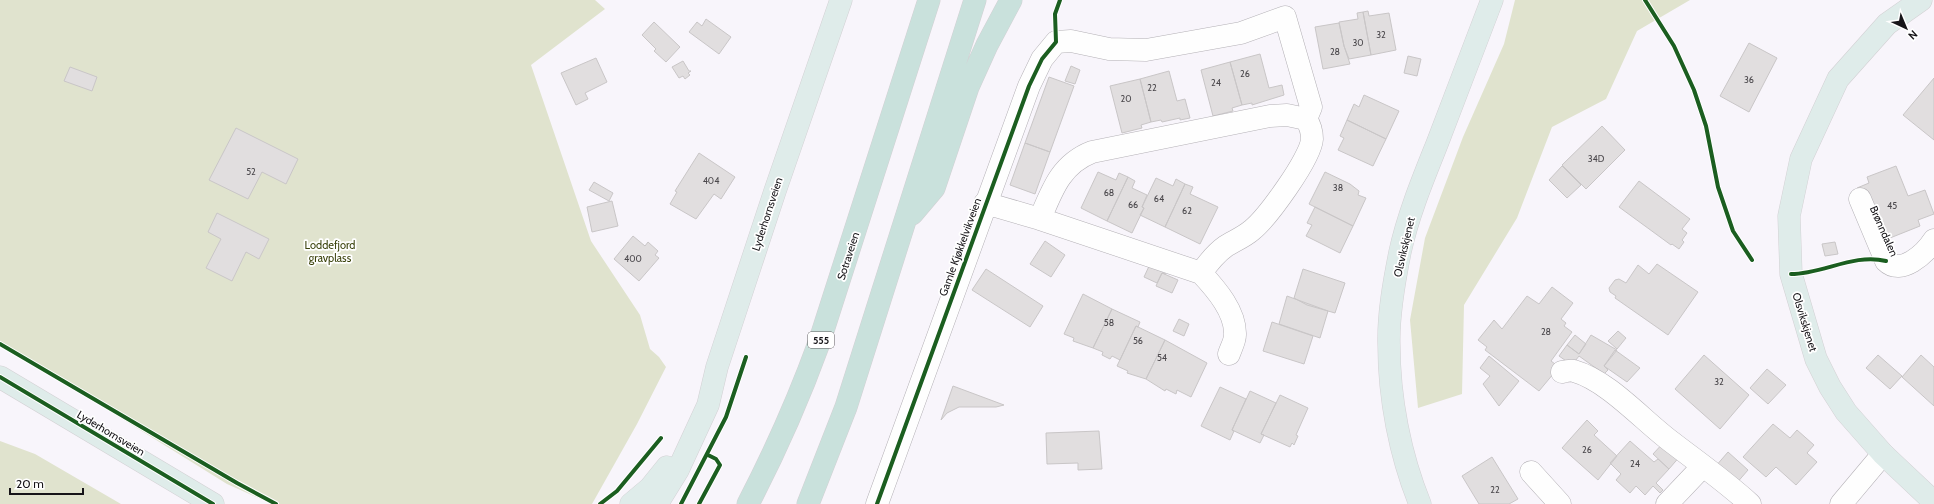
<svg xmlns="http://www.w3.org/2000/svg" width="1934" height="504" viewBox="0 0 1934 504" font-family="Cabin,sans-serif">
  <style>
    .green { fill: #e0e3ce }
    .building { fill: #e1dedf; stroke: #c9c6c7 }
    .lines { fill: none; stroke-linecap: round; stroke-linejoin: round }
    .minor-casing { stroke: #b4b1b6; stroke-width: 23 }
    .major-casing { stroke: #d3d1d4; stroke-width: 23 }
    .highway-casing { stroke: #d3d1d4; stroke-width: 23 }
    .minor { stroke: #fefefe; stroke-width: 22 }
    .major { stroke: #dfecea; stroke-width: 22 }
    .highway { stroke: #c9e1dc; stroke-width: 22 }
    .cycleway-casing { stroke: #fff; stroke-width: 6 }
    .cycleway { stroke: #1b5e20; stroke-width: 4 }
    .labels { text-anchor: middle; dominant-baseline: central; stroke-width: 3.5; stroke-linejoin: round; paint-order: stroke }
    .number-label { font-size: 9px; fill: #4b484c }
    .shield { fill: #fff; stroke: #5c5a5d; stroke-width: 1 }
    .shield-label { font-size: 10px; font-weight: bold; fill: #161418 }
    .street-label { font-size: 11px; fill: #161418; stroke: #fff }
    .park-label { font-size: 11px; fill: #384009; stroke: #fff }
  </style>
  <rect width="100%" height="100%" fill="#f8f5fb"/>
  <!-- green -->
  <path class="green" d="M0,0h595l10,9 -74,56 60,176 49,74 10,34 9,8 7,10 -29,57 -45,80h-320l-45,-20 -227,-141z
    M1515,0h175l-53,31 -31,68 -54,28 -35,91 -53,87 -2,89 -44,14 -8,-88 15,-82 38,-101 41,-93z
    M0,441l35,13 86,50h-121z"/>
  <!-- building -->
  <path class="building" d="M1368,11l1,5 20,-3 7,37 -25,5 -8,-43z
    M1363,12l8,43 -22,4 -5,-13 -5,-24 19,-3 -1,-6z
    M706,19l25,18 -12,17 -30,-22 8,-10 5,4z
    M654,22l26,25 -14,15 -12,-11 2,-2 -14,-14z
    M1339,23l5,23 6,18 -27,5 -8,-42z
    M1749,43l28,15 -28,54 -29,-16z
    M1260,54l9,34 13,-3 2,10 -32,10v-2l-10,2 -12,-43z
    M1408,56l13,3 -4,17 -13,-3z
    M596,58l11,24 -22,11 3,6 -12,6 -15,-32z
    M683,61l6,10h2l-3,2 2,2 -5,4 -2,-3 -4,2 -7,-11z
    M1230,62l12,43 -10,3 1,3 -20,5 -12,-46z
    M1071,66l9,4 -5,14 -10,-3z
    M70,67l27,10 -5,14 -28,-10z
    M1169,71l8,30 8,-2 5,19 -10,2v-2l-18,4 -1,-2 -10,2 -11,-43z
    M1049,77l25,9 -24,66 -25,-9z
    M1934,78v62l-31,-25z
    M1140,79l11,43 -10,3 1,3 -20,5 -12,-47z
    M1364,95l35,16 -13,28 -39,-19 7,-16 5,3z
    M1347,120l39,19 -13,27 -35,-16 6,-12 -4,-2z
    M1602,126l23,24 -39,39 -24,-24z
    M236,128l62,31 -12,25 -24,-12 -14,27 -39,-19z
    M1025,143l25,9 -15,42 -25,-9z
    M699,153l36,24 -14,22 -7,-5 -18,25 -26,-15 7,-12 -2,-1z
    M1562,166l19,19 -14,13 -18,-18z
    M1896,166l12,30 17,-6 9,24 -16,6 2,6 -35,14 -13,-32 6,-4 -13,5 -8,-21 12,-5 -2,-6z
    M1098,172l18,8 3,-7 9,4 -21,44 -26,-13z
    M1325,172l25,12 9,7 -1,4 8,3 -13,28 -44,-22z
    M1128,177l7,4 -3,7 15,7 -5,12 2,1 -12,25 -25,-12z
    M1156,178l17,8 3,-7 9,5 -20,43 -25,-12 4,-7 -2,-1z
    M1639,181l51,38 -8,10 5,4 -5,7 2,2 -5,7 -7,-5 -1,1 -52,-38z
    M594,182l19,11 -4,8 -20,-11z
    M1185,184l8,3 -3,7 28,13 -18,37 -35,-17z
    M612,201l6,25 -26,6 -5,-25z
    M1315,207l38,19 -13,27 -34,-17 6,-11 -5,-2z
    M217,213l52,26 -10,20 -13,-7 -14,29 -26,-13 15,-29 -13,-7z
    M633,236l12,10 3,-4 10,9 -3,4 4,3 -20,23 -25,-22z
    M1045,241l20,14 -14,22 -21,-13z
    M1835,242l3,12 -13,2 -3,-12z
    M1150,264l16,7 -1,3 -3,-1 -5,10 -13,-6z
    M1657,264l41,28 -30,43 -53,-37 1,-2 -6,-4 -1,-4 6,-8 4,-1 7,4 12,-18 11,9z
    M986,269l57,37 -13,21 -58,-37z
    M1303,269l42,14 -10,30 -28,-8 -13,-7z
    M1162,273l16,7 -6,13 -16,-7z
    M1552,287l21,16 -12,16 5,4 -2,3 8,6 -21,29 8,6 -20,24 -54,-41 2,-3 -9,-7 16,-20 8,9 25,-33 12,8z
    M1083,294l29,15 -19,39 -20,-7 1,-3 -10,-4z
    M1287,296l41,15 -8,27 -41,-14z
    M1112,309l28,13 -2,5 -2,-1 -16,34 -8,-4 -2,3 -8,-4 1,-3 -10,-4z
    M1179,319l10,5 -5,12 -11,-5z
    M1272,322l41,14 -9,28 -41,-13z
    M1136,326l29,14 -19,39 -19,-6 1,-2 -11,-5z
    M1618,331l8,7 -9,11 -9,-8z
    M1575,335l11,9 -7,10 -12,-9z
    M1591,335l26,15 -13,16 4,4 -4,4 -25,-18 -7,9 -13,-9 8,-11 12,9z
    M1165,340l42,23 -16,34 -14,-7 -1,4 -10,-5 -1,2 -19,-12z
    M1615,350l25,18 -13,14 -23,-16z
    M1704,355l45,40 -29,34 -45,-40z
    M1878,355l24,21 -12,13 -24,-21z
    M1921,355l13,12v39l-32,-29z
    M1489,356l30,25 -20,25 -16,-22 7,-8 -10,-8z
    M1767,369l19,16 -18,19 -18,-16z
    M953,386l51,19 -8,2h-37l-12,6 -6,7z
    M1220,387l26,12 -14,31 2,1 -4,9 -29,-14z
    M1250,391l26,12 -15,31 3,1 -4,8 -28,-13z
    M1280,395l28,13 -12,27 2,1 -4,9 -2,-2 -2,4 -29,-13z
    M1587,420l11,11 -4,4 23,21 -19,24 -36,-32z
    M1773,424l17,14 7,-8 17,15 -7,8 10,9 -21,23 -20,-18 -10,10 -23,-20z
    M1099,431l3,38 -24,1v-7l-31,1 -1,-31z
    M1630,441l24,21 4,-3 11,10 -13,14 7,7 -3,3 -7,-7 -8,9 -9,-9 -6,7 -14,-13 5,-6 -11,-11z
    M1665,441l16,14 -12,14 -16,-15z
    M1728,452l20,18 -13,15 -20,-18z
    M1492,457l26,42 -9,5h-30l-17,-28z"/>
  <g class="lines">
    <defs>
      <path id="minor" d="M1860,199l26,62c15,15 39,-7 48,-21
        M985,203l55,16 161,54c15,16 35,39 34,62 0,6 -4,13 -6,19
        M1040,219c12,-29 21,-55 52,-67l178,-36 17,-1 19,4c4,6 6,12 6,20 -1,19 -45,79 -60,91 -8,7 -18,11 -26,16 -10,7 -18,17 -25,27
        M1562,372c4,-1 9,-2 12,-1 35,10 70,51 99,72 26,20 53,39 77,61
        M1531,472l29,32
        M877,504l152,-418 13,-27 14,-17 15,-1 38,8 37,1 95,-17 44,-16 26,90 -5,12
        M1667,504l36,-38
        M1841,504l42,-50"/>
      <path id="major" d="M1921,0l-34,24 -49,55 -37,80 -12,57 2,58 25,85 14,28 16,25 37,42 51,48
        M0,377l213,127
        M631,504l19,-16 17,-21
        M657,504l21,-34 30,-65 9,-38 58,-176 66,-191
        M1420,504c-20,-49 -31,-106 -31,-159 -1,-30 5,-63 11,-93 8,-37 23,-73 37,-108 18,-48 37,-96 55,-144"/>
      <path id="highway" d="M912,214l22,-26 34,-101 19,-42 24,-45
        M748,504c27,-52 51,-106 71,-161l110,-343
        M808,504l38,-97 129,-407"/>
    </defs>
    <!-- minor casing -->
    <use href="#minor" class="minor-casing"/>
    <!-- major casing -->
    <use href="#major" class="major-casing"/>
    <!-- highway casing -->
    <use href="#highway" class="highway-casing"/>
    <!-- minor -->
    <use href="#minor" class="minor"/>
    <!-- major -->
    <use href="#major" class="major"/>
    <!-- highway -->
    <use href="#highway" class="highway"/>
    <defs>
      <path id="cycleway" d="M1645,0l29,46 20,44 12,36 12,61 15,44 19,29
        M1791,274c32,0 63,-21 95,-13
        M0,344l237,139 39,21
        M0,377l213,127
        M600,504l17,-13 44,-53
        M681,504l45,-87 20,-60
        M699,504l21,-39 -4,-6 -8,-4
        M877,504l152,-418 13,-27 14,-17 -1,-28 5,-14"/>
    </defs>
    <!-- cycleway casing -->
    <use href="#cycleway" class="cycleway-casing"/>
    <!-- cycleway -->
    <use href="#cycleway" class="cycleway"/>
  </g>
  <g class="labels">
    <!-- number labels -->
    <g class="number-label">
      <text x="1381" y="34">32</text>
      <text x="1358" y="42">30</text>
      <text x="1335" y="51">28</text>
      <text x="1245" y="73">26</text>
      <text x="1749" y="79">36</text>
      <text x="1216" y="82">24</text>
      <text x="1152" y="87">22</text>
      <text x="1126" y="98">20</text>
      <text x="1596" y="158">34D</text>
      <text x="251" y="171">52</text>
      <text x="711" y="180">404</text>
      <text x="1338" y="187">38</text>
      <text x="1109" y="192">68</text>
      <text x="1159" y="198">64</text>
      <text x="1133" y="204">66</text>
      <text x="1892" y="205">45</text>
      <text x="1187" y="210">62</text>
      <text x="633" y="258">400</text>
      <text x="1109" y="322">58</text>
      <text x="1546" y="331">28</text>
      <text x="1138" y="340">56</text>
      <text x="1162" y="357">54</text>
      <text x="1719" y="381">32</text>
      <text x="1587" y="449">26</text>
      <text x="1635" y="463">24</text>
      <text x="1495" y="489">22</text>
    </g>
    <!-- shield labels -->
    <rect class="shield" x="808" y="332" width="26" height="16" rx="3"/>
    <g class="shield-label">
      <text x="821" y="340">555</text>
    </g>
    <!-- street labels -->
    <g class="street-label">
      <text transform="translate(767 214) rotate(-72)">Lyderhornsveien</text>
      <text transform="translate(1884 231) rotate(66)">Brønndalen</text>
      <text transform="translate(960 247) rotate(-70)">Gamle Kjøkkelvikveien</text>
      <text transform="translate(1404 247) rotate(-77)">Olsvikskjenet</text>
      <text transform="translate(848 256) rotate(-72)">Sotraveien</text>
      <text transform="translate(1805 322) rotate(73)">Olsvikskjenet</text>
      <text transform="translate(111 433) rotate(31)">Lyderhornsveien</text>
    </g>
    <!-- park labels -->
    <g class="park-label">
      <text x="330" y="245">Loddefjord<tspan x="330" dy="13">gravplass</tspan></text>
    </g>
  </g>
  <!-- north arrow -->
  <g transform="translate(1906 28) rotate(136)" stroke="#ffffff" stroke-width="3" paint-order="stroke">
  <path d="M0-3L7 15L0 10L-7 15Z" fill="#161418"/>
  <text y="-6" font-size="11" font-weight="bold" text-anchor="middle" fill="#161418">N</text>
  </g>
  <!-- scale -->
  <path d="M10 488v6h73v-6" fill="none" stroke="#161418" stroke-width="2"/>
  <text x="16" y="488" font-size="12" fill="#161418" stroke="#ffffff" stroke-width="3" paint-order="stroke">20 m</text>
</svg>
